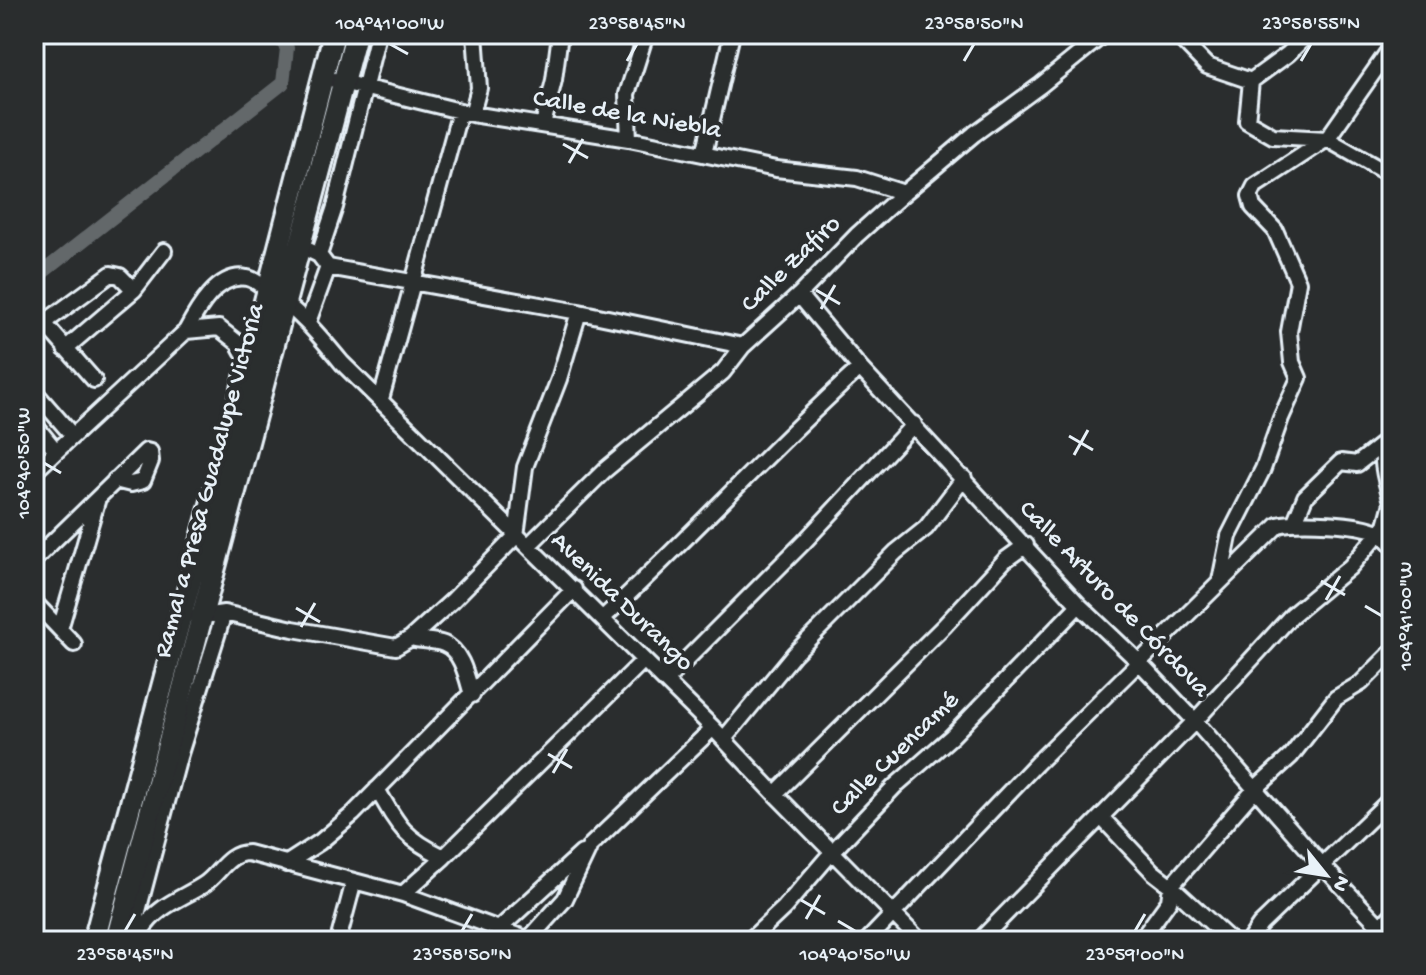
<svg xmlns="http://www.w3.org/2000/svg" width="1426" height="975" viewBox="0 0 1426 975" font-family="'Gochi Hand',sans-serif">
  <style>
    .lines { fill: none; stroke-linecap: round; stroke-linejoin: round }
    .canal { stroke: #63686b; stroke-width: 14 }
    .minor-casing { stroke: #e8f1f8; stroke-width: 20 }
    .secondary-casing { stroke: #e8f1f8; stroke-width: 26 }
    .minor { stroke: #2a2d2e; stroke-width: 14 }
    .secondary { stroke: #2a2d2e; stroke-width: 20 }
    .ticks { fill: none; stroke: #e8f1f8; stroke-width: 3 }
    .labels { text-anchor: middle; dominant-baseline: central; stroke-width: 8; stroke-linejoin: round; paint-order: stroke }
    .street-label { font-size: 26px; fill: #e8f1f8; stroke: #2a2d2e }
    .neatline { fill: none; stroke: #e8f1f8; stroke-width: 3 }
    .ticks-label { font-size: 20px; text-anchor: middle; fill: #e8f1f8 }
  </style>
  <rect width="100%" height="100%" fill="#2a2d2e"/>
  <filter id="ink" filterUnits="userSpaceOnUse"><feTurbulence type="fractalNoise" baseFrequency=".0125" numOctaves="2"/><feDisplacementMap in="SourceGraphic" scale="16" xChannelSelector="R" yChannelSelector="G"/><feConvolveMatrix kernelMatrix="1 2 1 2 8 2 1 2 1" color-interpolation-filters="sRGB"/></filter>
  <g filter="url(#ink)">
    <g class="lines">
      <!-- canal -->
      <path class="canal" d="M34,279l249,-196 4,-35 -11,-14"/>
      <defs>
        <path id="minor" d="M1176,34l31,32 44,15 -4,40 26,15 54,3 65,37
          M334,80l138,34 157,25 147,30 81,9 47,15
          M1251,81l37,-27 20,-20
          M472,114l7,-26 -4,-54
          M543,125l11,-45 6,-46
          M629,139l-2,-45 19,-60
          M704,154l28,-120
          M302,247l17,8 9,12 251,45 164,34
          M319,255l16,-48 43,-173
          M799,295l61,73 219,237 61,58 55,58 127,144 70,74
          M308,322l20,-55
          M44,323l50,57
          M34,327l10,-4 67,-49 9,2 14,14
          M186,331l33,-3 19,15 11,20
          M65,349l69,-59 30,-39
          M34,391l39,45
          M381,399l79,-288
          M34,424l22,27
          M1392,434c-17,20 -6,45 0,68
          M34,472l152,-141c11,-21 32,-59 61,-53 8,1 14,8 21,12 30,20 51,45 74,73l371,365 62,66 145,147
          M1295,521l10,-24 36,-35 16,2 27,-21
          M528,546l77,-76 118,-98 20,-26 56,-51 58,-60 47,-42 70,-59 67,-49 63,-51
          M34,560l112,-109 4,1 1,9 -8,20 -12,3 -16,-4
          M1220,581l9,-45 34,-67 18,-51 18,-40 -7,-16 -3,-30 9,-50 -23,-52 -22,-23 -3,-11 5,-10 72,-47 65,-93
          M34,602l40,42
          M196,617l28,-4 69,16 103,18 15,-9 42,-38 63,-64 9,-69 34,-88 20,-67
          M603,618c88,-81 168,-170 257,-250
          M60,629l38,-131
          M411,638c11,3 23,2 33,6 18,7 23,34 28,51
          M665,681l139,-139 110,-118
          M724,739l70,-85 102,-102 30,-24 38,-50
          M377,789c21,37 27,49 67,68
          M775,794l169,-168 61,-66 21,-15
          M1101,817l52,55 18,14 60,55
          M286,864l34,-22 33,-28 221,-225
          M403,894l41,-37 200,-197
          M500,928l82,-75
          M119,929l23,1c15,-24 39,-31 61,-45 16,-10 24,-32 45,-32l155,41 129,47
          M133,930l46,-173 45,-144
          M529,939l36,-40 25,-53 123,-118
          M338,941l16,-60
          M749,941l35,-33 49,-57 62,-65 56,-49 128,-132
          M867,941l169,-177 242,-239c19,-5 82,-2 100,7 6,3 10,8 14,13
          M979,941l216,-220 97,-106 58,-48 36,-42 6,-22
          M1140,941l29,-40 2,-15 85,-98 35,-32 45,-58 25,-15 31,-31
          M1249,941l11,-16 132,-127
          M1367,941l25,-26"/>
        <path id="secondary" d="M94,941l155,-578 85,-329
          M116,941l240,-907"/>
      </defs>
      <!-- minor casing -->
      <use href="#minor" class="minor-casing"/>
      <!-- secondary casing -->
      <use href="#secondary" class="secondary-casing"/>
      <!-- minor -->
      <use href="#minor" class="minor"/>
      <!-- secondary -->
      <use href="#secondary" class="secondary"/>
    </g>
  </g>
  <!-- ticks -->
  <path class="ticks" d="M390,44l18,10M627,61l10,-17M964,61l10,-17M1301,61l10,-17M563,144l25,14M569,163l14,-24M816,290l24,14M821,309l14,-24M1069,436l24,14M1074,455l14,-25M44,463l17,10M1321,581l24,14M1326,600l14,-24M1365,606l17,10M296,608l24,14M301,627l14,-24M548,754l24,14M553,773l14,-24M801,900l24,14M806,919l14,-24M838,921l17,10M125,931l10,-17M462,931l10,-17M1135,931l10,-17"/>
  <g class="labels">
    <!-- street labels -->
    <g class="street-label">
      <text transform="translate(627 116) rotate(10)">Calle de la Niebla</text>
      <text transform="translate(792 265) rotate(-44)">Calle Zafiro</text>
      <text transform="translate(211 481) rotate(-75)">Ramal a Presa Guadalupe Victoria</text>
      <text transform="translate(1113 600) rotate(46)">Calle Arturo de Córdova</text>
      <text transform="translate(621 603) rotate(44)">Avenida Durango</text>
      <text transform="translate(896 755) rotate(-44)">Calle Cuencamé</text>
    </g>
  </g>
  <!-- margin -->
  <rect width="1426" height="975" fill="none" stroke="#2a2d2e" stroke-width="88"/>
  <!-- north arrow -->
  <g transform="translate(1326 875) rotate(120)" stroke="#2a2d2e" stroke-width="6" paint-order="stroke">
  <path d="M0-6L14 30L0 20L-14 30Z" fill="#e8f1f8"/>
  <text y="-12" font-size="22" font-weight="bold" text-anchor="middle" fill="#e8f1f8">N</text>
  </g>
  <rect x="44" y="44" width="1338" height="887" class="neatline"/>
  <g class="ticks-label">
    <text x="390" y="29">104°41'00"W</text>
    <text x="637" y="29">23°58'45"N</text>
    <text x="974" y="29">23°58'50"N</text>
    <text x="1311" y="29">23°58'55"N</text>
    <text transform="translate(22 463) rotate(-90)" y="7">104°40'50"W</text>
    <text transform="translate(1404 616) rotate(-90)" y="7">104°41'00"W</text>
    <text x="125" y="960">23°58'45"N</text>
    <text x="462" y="960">23°58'50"N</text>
    <text x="855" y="960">104°40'50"W</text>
    <text x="1135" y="960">23°59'00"N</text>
  </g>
</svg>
